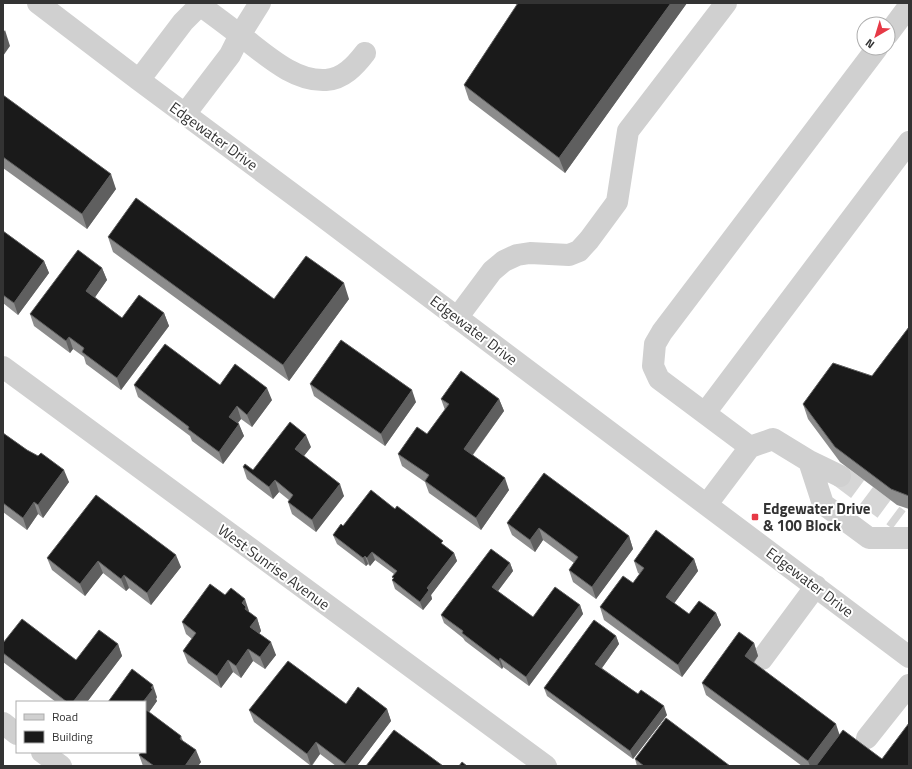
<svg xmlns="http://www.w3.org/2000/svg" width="912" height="769" viewBox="0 0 912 769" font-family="'Titillium Web',sans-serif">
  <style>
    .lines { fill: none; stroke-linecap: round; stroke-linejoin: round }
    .minor-tunnel { stroke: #d6d6d6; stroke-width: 22; stroke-dasharray: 22 11; stroke-linecap: butt }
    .minor { stroke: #d0d0d0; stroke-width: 22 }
    .wall { fill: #8c8c8c }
    .shaded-wall { fill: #5f5f5f }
    .building { fill: #1a1a1a; stroke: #5f5f5f }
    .poi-dot { fill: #e63946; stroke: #fff; stroke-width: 1.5 }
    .labels { text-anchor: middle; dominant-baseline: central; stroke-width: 4; stroke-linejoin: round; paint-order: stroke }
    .street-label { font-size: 15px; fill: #333; stroke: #fff }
    .poi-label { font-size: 15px; font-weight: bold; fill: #333; stroke: #fff; text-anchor: start }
  </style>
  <rect width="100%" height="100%" fill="#fff"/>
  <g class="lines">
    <!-- minor-tunnel -->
    <path class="minor-tunnel" d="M840,476l59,44"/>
    <!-- minor -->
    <path class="minor" d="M38,3l101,77 175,130 595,447
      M197,3c15,11 30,22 44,33 24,18 53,46 85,44 17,-1 29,-14 39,-27
      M888,34l21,-28
      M139,80l44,-58 19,-19
      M185,114l45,-59 10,-20 20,-32
      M457,318l35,-47 12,-10 13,-6 13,-2 39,2 10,-4 10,-11 28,-38 11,-71 98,-128
      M3,367l543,399
      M705,413l204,-271
      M750,447l-91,-68 -6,-13 2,-22 7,-12 215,-284
      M809,461l14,43 46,34h39
      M707,504l43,-57 23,-8 36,22 31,15
      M762,659l54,-73
      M3,723l14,11
      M867,738l42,-53
      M42,752l19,14"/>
  </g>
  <!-- wall -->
  <path class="wall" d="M514,3h173l-122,170 -96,-73 -5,-15 53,-80z
    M3,95l113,94 -29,40 -84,-61z
    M3,231l41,30 5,12 -31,42 -15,-12z
    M108,237l166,62h75l-60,82 -176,-129z
    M102,268l5,12 -12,17 27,21 42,-5 5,13 -48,64 -35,-26 -2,-7 -11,-8 -3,4 -36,-27 -4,-12z
    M909,327v182l-12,-4 -57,-43 -32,-43 -5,-15 69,-28z
    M310,384l106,18 -31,44 -71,-50z
    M134,385l138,15 -20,27 -11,-8 -3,4 6,13 -21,28 -31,-23 -2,-5 -52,-39z
    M441,399h58l5,12 -31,44 36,35 -28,40 -52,-37 -4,-11 -23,-16 -4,-12 29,-20 18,-24z
    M3,433l24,17 11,6 31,26 -26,36 -5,-4 -11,16 -24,-18z
    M311,447l-7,9 40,40 -28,36 -24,-18 -4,-12 1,-2 -10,-8 -6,7 -26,-20 -4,-12 10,3z
    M507,523l122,13 4,13 -37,50 -23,-17 -4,-12 5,-7 -31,-23 -8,12 -23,-17z
    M343,526l101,19 10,8 3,8 -26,34 1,4 -9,11 -28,-21 -3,-9 1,-1 -1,-2 2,-3 -19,-14 -5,6 -2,-2 -2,2 -29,-22 -4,-9z
    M47,558l134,9 -30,38 -22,-17 -3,3 -23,-18 -18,23 -33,-26z
    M694,559l4,12 -24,32 15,11 27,-1 5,12 -39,52 -78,-57 -4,-13 33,-24 7,-9 -2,-1 -4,-12z
    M510,563l3,8 -15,20 35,26 47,-12 3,9 -54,72 -26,-19 -1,2 -37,-28 -2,-3 -19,-15 -3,-8z
    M225,595l24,16v1l8,6 4,13 -2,3 17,21 -11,14 -12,-8 -12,17 -8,-6 -12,16 -33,-25 -5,-12 9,-12 -6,-5 -4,-12z
    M616,636l3,8 -17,24 65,47 -34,44 -86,-63 -3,-8z
    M3,643l73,17 42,-16 4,12 -35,46h-31l-53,-40z
    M754,643l4,13 -4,7 86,72 42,24 27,7h-107l-96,-71 -4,-12z
    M157,697l-1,2 1,2 -8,11 32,24 2,5 18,21 -3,4h-55l-4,-11 2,-3h4v-50z
    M346,704l41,5 4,12 -34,45h-21l-16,-12 -8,12h-1l-57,-44 -5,-12z
    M635,759l95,7h-93z"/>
  <!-- shaded-wall -->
  <path class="shaded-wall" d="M671,3h16l-122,170 -6,-15z
    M5,30l5,16 -7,10v-23z
    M111,174l5,15 -29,40 -5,-15z
    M44,261l5,12 -31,42 -4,-12z
    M102,268l5,12 -16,23 -5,-12z
    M344,283l5,16 -60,82 -6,-16z
    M164,313l5,13 -48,64 -4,-12z
    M69,337l4,12 -3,4 -4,-12z
    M267,388l5,12 -20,27 -5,-12z
    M412,390l4,12 -31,44 -4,-12z
    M499,399l5,12 -36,50 -4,-12z
    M237,406l4,13 -8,10 -4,-12z
    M239,424l5,12 -21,28 -4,-12z
    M306,435l5,12 -12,15 -4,-13z
    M64,470l5,12 -26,36 -5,-13z
    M505,478l4,12 -28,40 -5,-12z
    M275,480l4,12 -6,7 -4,-12z
    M340,484l4,12 -28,36 -4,-12z
    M34,502l4,12 -11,16 -4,-12z
    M539,528l4,12 -8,12 -5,-12z
    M629,536l4,13 -37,50 -4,-12z
    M372,552l3,8 -5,6 -3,-8z
    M454,553l3,8 -26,34 1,4 -9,11 -3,-8 7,-14z
    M176,555l5,12 -30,38 -4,-12z
    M365,556l3,8 -2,2 -3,-8z
    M694,559l4,12 -28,38 -4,-12z
    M98,561l5,12 -18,23 -5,-12z
    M510,563l3,8 -18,24 -3,-8z
    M124,575l5,13 -3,3 -5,-12z
    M245,599l4,12 -1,2 3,7 -9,-17z
    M580,605l3,9 -54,72 -3,-9z
    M716,613l5,12 -39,52 -4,-12z
    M257,618l4,13 -7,9 -4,-13z
    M616,636l3,8 -20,28 -4,-8z
    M271,642l5,13 -11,14 -5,-12z
    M754,643l4,13 -9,12 -4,-12z
    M118,644l4,12 -35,46h-14z
    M248,649l5,12 -12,17 -5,-12z
    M500,658l3,9 -1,2 -3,-8z
    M228,660l5,12 -12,16 -4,-12z
    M153,685l4,12 -1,2 1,2 -12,17v-16h-2z
    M664,706l3,9 -34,44 -3,-8z
    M387,709l4,12 -34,45h-11l-1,-2z
    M836,724l4,12 -22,30h-8l-2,-5z
    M316,742l4,12 -9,12 -4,-12z
    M196,750l5,12 -3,4h-13z"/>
  <!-- building -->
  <path class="building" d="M518,3h153l-112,155 -95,-73z
    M3,95l108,79 -29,40 -79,-57z
    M136,198l138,101 32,-43 38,27 -61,82 -175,-128z
    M3,231l41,30 -30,42 -11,-8z
    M78,250l24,18 -16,23 36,27 17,-23 25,18 -47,65 -35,-26 2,-4 -15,-11 -3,4 -36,-27z
    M909,327v169l-18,-7 -56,-42 -32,-43 30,-41 39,13z
    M341,340l71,50 -31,44 -71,-50z
    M165,344l55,41 15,-21 32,24 -20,27 -10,-9 -8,11 10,7 -20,28 -31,-23 1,-2 -55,-42z
    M461,371l38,28 -35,50 41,29 -29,40 -51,-37 4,-6 -31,-21 19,-27 10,7 22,-30 -8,-5z
    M290,422l16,13 -11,14 45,35 -28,36 -24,-18 5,-7 -18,-15 -6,7 -26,-20 2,-3 8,6z
    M3,433l24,17 11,6 3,-3 23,17 -26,35 -4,-3 -11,16 -20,-15z
    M544,473l85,63 -37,51 -23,-17 9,-13 -39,-29 -9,12 -23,-17z
    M371,490l24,19 2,-3 46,35 -2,2 13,10 -27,35 2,2 -9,12 -28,-22 2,-2 -2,-1 5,-6 -25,-19 -5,6 -2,-2 -2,2 -30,-23 8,-11 2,2z
    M96,495l80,60 -29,38 -23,-18 -3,4 -23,-18 -18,23 -33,-26z
    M656,530l38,29 -28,38 23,17 10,-13 17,12 -38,52 -78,-58 23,-31 10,7 11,-15 -10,-7z
    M491,549l19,14 -18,24 41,30 22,-30 25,18 -54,72 -26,-19 -1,3 -37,-28 1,-2 -22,-16z
    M210,584l15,11 6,-7 14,11 -3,4 4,4 -1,2 12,9 -7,9 21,15 -11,15 -12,-8 -12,17 -8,-6 -11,16 -34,-25 13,-18 -14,-11z
    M22,619l54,41 23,-30 19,14 -45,58h-6l-64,-49v-10z
    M594,620l22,16 -21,28 43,30 3,-4 23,16 -34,45 -86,-63z
    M739,632l15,11 -9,13 91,68 -28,37 -106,-78z
    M288,661l58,43 12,-17 29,22 -42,55 -29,-22 -9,12 -58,-44z
    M132,669l21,16 -2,3 2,1 -10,13h-35z
    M145,709l36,27 -1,3 16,11 -11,16h-31l-15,-11 2,-3h4z
    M666,718l64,48h-86l-9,-7z
    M909,723v43h-93l27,-36 39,29z
    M394,730l49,36h-77z
    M462,762l5,4h-8z"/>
  <!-- markers -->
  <rect class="poi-dot" x="751" y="513" width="8" height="8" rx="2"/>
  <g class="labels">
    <!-- street labels -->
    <g class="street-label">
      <text transform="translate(214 136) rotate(36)">Edgewater Drive</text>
      <text transform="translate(474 330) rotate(37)">Edgewater Drive</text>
      <text transform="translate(274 567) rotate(36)">West Sunrise Avenue</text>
      <text transform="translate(810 582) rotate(37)">Edgewater Drive</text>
    </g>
    <!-- poi labels -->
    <g class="poi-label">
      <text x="763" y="508">Edgewater Drive<tspan x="763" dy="17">&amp; 100 Block</tspan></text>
    </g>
  </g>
  <!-- border -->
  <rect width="912" height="769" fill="none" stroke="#333333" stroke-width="8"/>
  <!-- legend -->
  <rect x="16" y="701" width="130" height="52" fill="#ffffff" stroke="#adadad"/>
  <rect x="24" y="714" width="20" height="6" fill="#d0d0d0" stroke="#adadad"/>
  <text x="52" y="721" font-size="12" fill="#333333">Road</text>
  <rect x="24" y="731" width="20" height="12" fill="#1a1a1a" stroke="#adadad"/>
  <text x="52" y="741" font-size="12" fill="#333333">Building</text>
  <!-- north arrow -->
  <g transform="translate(876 36) rotate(218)"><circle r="19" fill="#ffffff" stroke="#adadad"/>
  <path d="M0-3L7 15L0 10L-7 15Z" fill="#e63946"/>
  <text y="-6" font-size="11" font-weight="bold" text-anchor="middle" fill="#333333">N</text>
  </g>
</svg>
